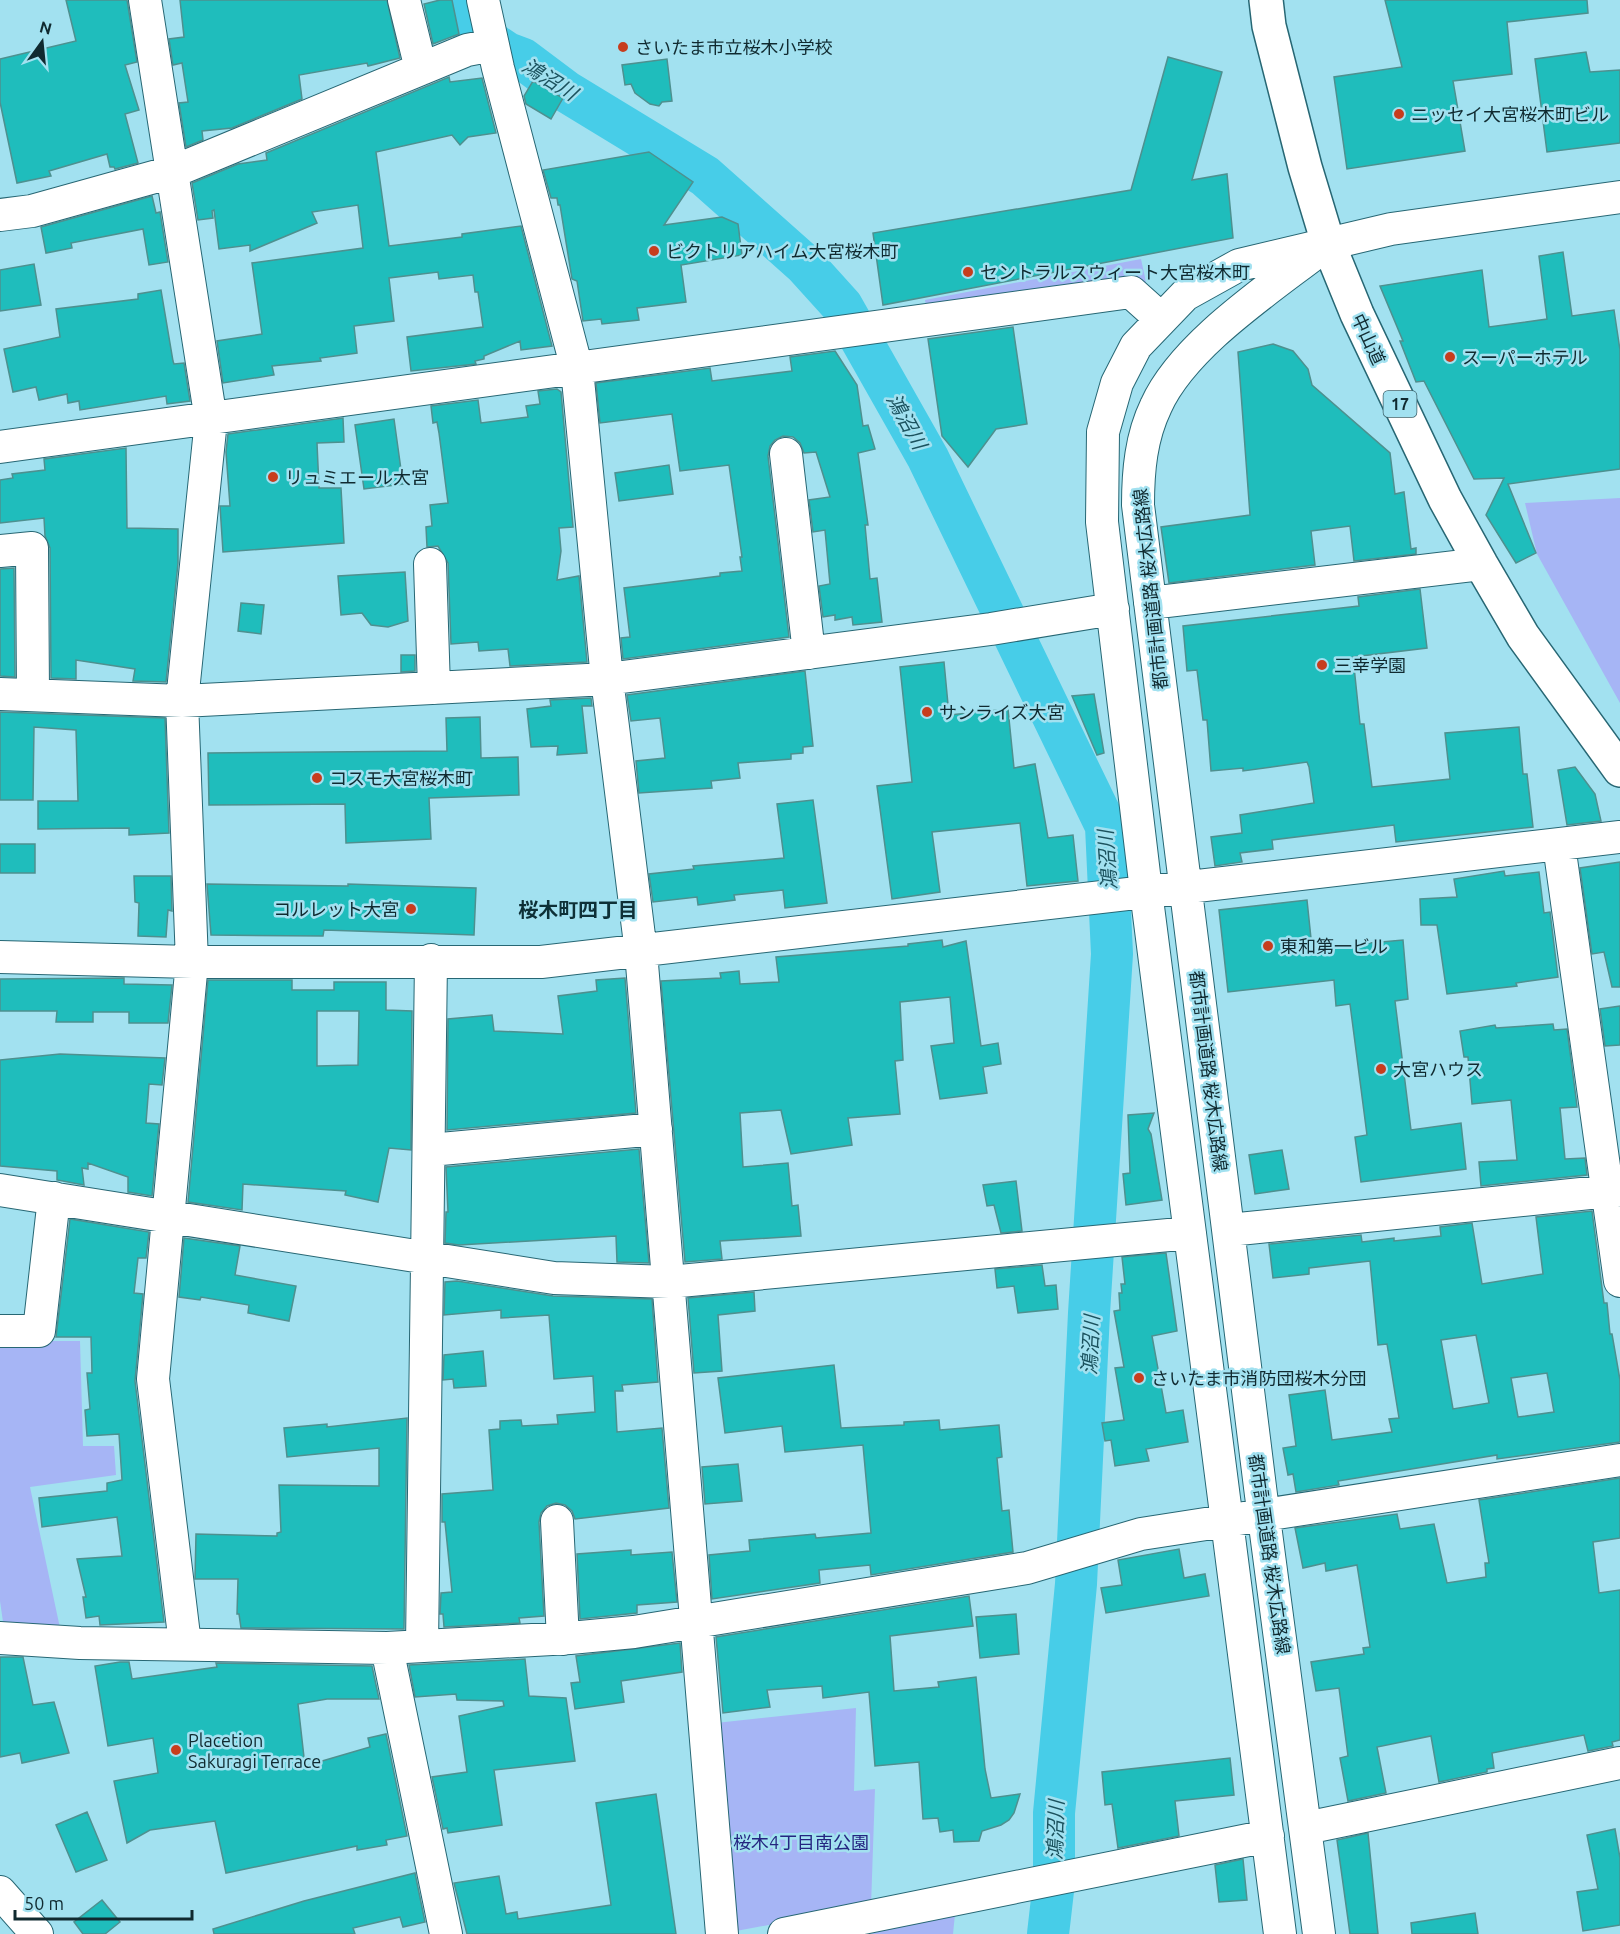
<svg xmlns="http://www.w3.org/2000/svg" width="1620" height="1934" viewBox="0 0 1620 1934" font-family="Ubuntu,'Noto Sans JP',sans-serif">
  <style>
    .green { fill: #a6b5f5 }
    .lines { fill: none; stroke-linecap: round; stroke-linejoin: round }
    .river { stroke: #47cde8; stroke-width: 42 }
    .building { fill: #1fbdbc; stroke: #4e908f; stroke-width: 1.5; fill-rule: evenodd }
    .minor-casing { stroke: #276774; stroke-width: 34 }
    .highway-casing { stroke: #276774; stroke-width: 36 }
    .minor { stroke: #fff; stroke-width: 32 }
    .highway { stroke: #fff; stroke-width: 33 }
    .poi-dot { fill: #c73d1d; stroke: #a2e1f0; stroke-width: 2 }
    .labels { text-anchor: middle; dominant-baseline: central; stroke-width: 5; stroke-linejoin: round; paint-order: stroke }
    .shield { fill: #a2e1f0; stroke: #3c616a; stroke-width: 1.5 }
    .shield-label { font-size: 16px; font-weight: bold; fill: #102a30 }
    .poi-label { font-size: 18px; fill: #102a30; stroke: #a2e1f0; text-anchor: start }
    .street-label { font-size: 18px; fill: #102a30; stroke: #a2e1f0 }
    .park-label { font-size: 18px; fill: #242580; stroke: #a2e1f0 }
    .water-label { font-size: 20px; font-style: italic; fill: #1b525e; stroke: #a2e1f0 }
    .neighbourhood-label { font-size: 20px; font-weight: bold; fill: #0e3037; stroke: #a2e1f0 }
  </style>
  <rect width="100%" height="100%" fill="#a2e1f0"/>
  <!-- green -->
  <path class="green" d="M1141,259l5,23 -219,31 -2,-13z
    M1620,498v205l-83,-149 -12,-51z
    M0,1341h80l3,105h31l2,29 -86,12 30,141h-50l-7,-6 -3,-21z
    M856,1708l-2,83 21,-2 -4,117 -135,25 -20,-208z
    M955,1914l-2,20h-83z"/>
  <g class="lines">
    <!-- river -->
    <path class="river" d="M463,0l10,30 34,23 16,6 44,33 138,84 99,88 38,42 86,152 178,368 6,128 -23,359 -13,271 -22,229v69l-6,52"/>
  </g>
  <!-- building -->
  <path class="building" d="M66,0h61l10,62 -12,3 14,45 -14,4 13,49 -23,6 -1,-2h-4l-3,-13 -58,17 2,5 -34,7 -17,-81v-43l76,-18z
    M180,0h207l13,58 -32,8 -1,-3 -68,12 3,24 -70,29 -30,3 1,9 -17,7 -7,-44 9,-1 -6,-39 -9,2 -4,-26 15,-2z
    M440,0h12l7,34 -26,10 -9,-40z
    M1385,0h202l1,13 -81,9 5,52 -59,7 12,70 -118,18 -13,-92 68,-10z
    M1586,52l4,20 30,-2v73l-73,9 -12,-93z
    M1168,57l54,15 -30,108 35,-6 6,64 -350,67 -10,-72 258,-43z
    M667,59l5,42 -10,1 -3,4 -9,-2 -15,-11 -4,-9 -6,1 -3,-20z
    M449,77l1,5 32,-4 14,55 -28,4 -8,8 -8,-10 -76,17 13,94 73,-9v-3l59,-8 31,120 -31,4 -1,-9 -36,15v3l-9,2 1,3 -65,7 -4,-34 76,-10 -5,-35h-3l-2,-17 -34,4 -1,-7 -49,6 5,43 -40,5 3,27 -37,5 1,3 -49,5 2,9 -51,8 -6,-42 45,-7 -10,-71 111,-15 -5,-43 -46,7 5,11 -67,28v-6l-31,4 -5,-39 -2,1 1,7 -15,2 -6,-37 46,-19 29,-4 -1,-7z
    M533,81l30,17 -12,21 -25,-15 -2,-8z
    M649,152l44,30 -29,43 58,-8 16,7 4,31 -61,10 5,37 -49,6 2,12 -37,4 -1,-5 -18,2 -6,-40 -5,-2 -12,-74h-2l-1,-7h-6l-8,-28z
    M152,196l4,17 4,-1 8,50 -19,3 -6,-36 -72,14 1,5 -26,5 -5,-26z
    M1563,252l9,64 42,-6 6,40v119l-112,15 28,69 -20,10 -30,-48 18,-37 -30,1 -50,-98 -8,1 -16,-41h3l-23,-55 102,-16 7,57 58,-8 -8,-63z
    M34,264l7,41 -41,6v-41z
    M161,290l12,71 1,3 10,-1 6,38 -23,3 -1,-8 -86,14 -1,-9 -11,2 -1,-9 -28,6 -3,-13 -23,5 -9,-43 56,-12 -4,-28 82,-10v-5z
    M1013,327l14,97 -31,5 -28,38 -26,-31 -14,-97z
    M1273,344l20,7 15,18 4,16 78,68 5,41 9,-2 7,57 5,-1v6l-62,7 -4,-35 -39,5 4,34 -146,18 -8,-56 89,-12 -12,-163z
    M835,351l22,34 6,41 5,-1 7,24 -17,4 10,72h-3l5,54 7,-1 5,44 -29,3 -1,-8 -17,3v-5l-12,2 -4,-31 11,-2 -5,-54 -12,2 -4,-32 21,-3 -14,-45 -12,1 -4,-10 -7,-6 -10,-1 -8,4 -5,6 -2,10 21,181 -166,22 -2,-21 9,-1 -6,-49 96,-12v-3l22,-2 -2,-14h2l-13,-92 -49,6 -8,-57 -72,9 -4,-40 114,-15 2,13 80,-10 -2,-14z
    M557,389l4,3 12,135 -14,1 2,23 -4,29 22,-4 8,86 -77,4 -2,-17 -29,2 -1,-9 -27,2 -3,-81 -10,-17 -11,1 -1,-20 6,-1 -2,-21 18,-2 -9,-70 -2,-11 -4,1 -2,-17 47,-6 3,23 47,-6 -2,-11 14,-2 -2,-13z
    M343,418l1,24 -27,1 2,45h22l3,55 -121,9 -3,-46h10l-4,-54 2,-18z
    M394,419l9,65 -39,5 -9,-64z
    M126,448l1,80 51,1v34l-12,119 -33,-1 2,-12 -59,-9v19l-25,-1 -1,-130 -5,-12 -1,-18 -44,5v-43l13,-2 -1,-4 33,-4 -1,-11z
    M669,465l4,29 -54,7 -4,-28z
    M14,568l1,109 -15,-1v-107z
    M405,572l3,49 -20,6 -17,-2 -9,-12 -21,2 -3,-39z
    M1420,589l7,59 -74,9 7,67h4l8,63 78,-8 -5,-46 74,-6 4,47h4l6,53 -137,15 -2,-17 -122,15 1,9 -33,4 2,9 -27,4 -4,-29 31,-4 -2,-18 74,-12 -5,-36 -2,-5 -64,9v-3l-32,3 -4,-51h-4l-6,-50 -10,1 -4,-45 176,-20 -1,-9z
    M241,603l23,2 -3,29 -23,-3z
    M401,655h14v16l-14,1z
    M944,662l5,53 59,-6 6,59 21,-4 13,74 25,-3 5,46 -51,5 -7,-63 -88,9 8,60 -48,7 -15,-113 35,-4 -12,-115z
    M805,671l8,75 -10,1v6l-12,1v5l-53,4 2,15 -29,3 1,7 -73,5 -3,-32 29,-3 -5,-40 -29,3 -4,-26z
    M1094,694l10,59 -7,2 -25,-59z
    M591,698l1,8h-10l5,47 -30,2 1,-9 -27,1 -4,-38 24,-3 -1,-6z
    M0,712l165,6 4,115 -40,2v-7l-91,1v-28h40l-2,-71 -42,-3 -1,73h-33z
    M480,717l1,41 37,-1 1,38 -90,3 2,41 -85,4 -1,-39 -136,1 -1,-52 239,-2 -1,-33z
    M1575,767l20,27 6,27 -34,4 -9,-55z
    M813,800l14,103 -42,5 -2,-18 -49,5 1,5 -37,5 -1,-8 -44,5 -4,-28 45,-5 -1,-3 91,-8 -7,-54z
    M0,844h35v29h-35z
    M1620,862v125h-8l-8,-35 -12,2 -12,-86z
    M1504,871l1,5 34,-4 5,41 6,-1 8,65 -42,6 1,3 -70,8 -10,-69h-16l-1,-26 37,-2 -3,-18z
    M134,876h37l1,35 -4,-1 -2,27 -28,-1 1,-33 -4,-1z
    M207,884l141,2v-2l128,4 -2,47 -150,-5 -1,6 -112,-1z
    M1307,900l5,48 91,-8 5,59 -13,2 16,129 50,-7 5,46 -105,13 -6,-45 12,-2 -17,-131 -14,2 -2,-26 -106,12 -9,-82z
    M942,940l1,7 23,-6 15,105 17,-3 3,21 -18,3 4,26 -47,6 -9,-53 23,-3 -4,-46 -50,5 3,58 -8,1 5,53 -52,4 4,27 -61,9 -10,-44 -41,3 3,54 45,-4 4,43 6,-1 3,31 -81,5 2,18 -37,3 -24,-281 60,-3 -1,-5 19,-2 1,13 39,-2 -3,-25 132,-11v-2z
    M124,978v6l48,1 -4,38h-39v-11h-36v10h-37l1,-11h-57v-32z
    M625,978l11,135 -189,17 1,-111 44,-4 2,16 69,3 -5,-38 39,-5 -1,-11z
    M208,980h84v10h42v-8h52v28l26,1 -1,139 -22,-2 -11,54 -33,-7 1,-4 -103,-7 -1,26 -54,-8zM317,1011h42l-1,54 -41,1z
    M1620,1006v39l-15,1 -5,-37z
    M1553,1024l1,6 13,-1 9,69 1,9 -17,1 5,51 20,-1 2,17 -106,11 -2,-24 38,-2 -6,-60 -39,4 -4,-47h-4l-4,-26 35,-6 1,3z
    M60,1054l105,4 -3,27 -13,-1 -3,39 13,1 -7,72 -24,-4v-15l-40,-14v6l-6,-1 2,17 -27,-5v-9l-57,-5v-106z
    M1154,1113l-6,16 3,5 11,66 -36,5 -3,-31 7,-1 -2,-58z
    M639,1149l10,114 -32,-1 -1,-26 -157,9 -14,-2 1,-31h2l-2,-45z
    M1282,1150l7,39 -34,5 -6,-39z
    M1016,1181l6,50 -21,2 -7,-28 -7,1 -4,-21z
    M1592,1211l12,92h3l3,31h2l8,46v62l-123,17v-4l-159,26 1,4 -43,7 -3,-18 -5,1 -5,-27 13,-2 -7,-51 36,-5 7,50 60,-8 -3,-13 10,-1 -12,-74 -9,1 -8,-84 -61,7v6l-36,4 -4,-34 92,-9 1,7 32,-4v3l47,-5 -1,-9 32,-4 10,61 61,-10 -7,-57zM1476,1335l13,68 -36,6 -12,-69zM1547,1373l7,39 -36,5 -7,-39z
    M70,1219l79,13 -3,26h-8l-4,35 9,1 -8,87 29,241 -64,3 -1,-9 -13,2 -3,-21h3l-9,-38 45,-3 -5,-39 -75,10 -3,-29 68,-7v-8l15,-3 -3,-46 -32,2 -2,-26 5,-1 -3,-36h5l-1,-36h-35z
    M184,1238l56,8 -5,29 61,11 -7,35 -41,-8 1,-8 -48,-8 -1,3 -21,-3z
    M1166,1253l11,78 -25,5 14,77 17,-3 5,32 -42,7 3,12 -34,5 -4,-26 -6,1 -3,-18 22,-3 -9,-52 9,-1 -10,-56 6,-1 -1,-17h3l-1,-9h4l-3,-27z
    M1042,1265l3,21 11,-1 2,24 -40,4 -4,-27 -17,2 -2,-19z
    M457,1281l96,15 99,3 6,83 -36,3 1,6h-8l2,41 45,-4 7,80 -94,11 -3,-8 -7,-6 -9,-2 -9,3 -6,7 -2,9 5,94 -25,2 1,5 -76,4 -1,-13h-3l1,-21 11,-1 -7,-70h-3v-28l51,-4 -4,-60 11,-1v-8l21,-1 1,6 36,-2 -1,-9 38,-3 -2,-36 -39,3 -5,-64 -48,3v-8l-57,5 1,-33z
    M754,1292l1,19 -37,4 4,56 -28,2 -6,-75z
    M483,1351l3,35 -32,2 -1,-9 -10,1 1,-25z
    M834,1365l7,63 63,-3v-3l35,-2 1,10 59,-5 3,32 -5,1 5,53 7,-1 4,42 -142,23 -1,-10 -51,5 1,13 -108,16 -3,-44 41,-4 -1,-11 66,-6 1,4 55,-5 -8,-88 -78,7 -3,-26 -57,7 -7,-55z
    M407,1418l-3,211 -163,-1 -2,-14h-2l1,-35h-43l1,-45 81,2v-3l4,-1 -2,-47 100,1v-38l-92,9 -3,-29 43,-4v3z
    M738,1464l4,37 -37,3 -3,-37z
    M1620,1478v60l-27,4 6,51 21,-3v150l-8,2 1,4 -25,5 -4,-16 -92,18 2,15 -7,1v3l-48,10 -8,-46 -54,11 9,46 -38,8 -8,-43 8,-2 -9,-68 -23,3 -5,-29 53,-8 -1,-6 7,-1 -13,-82 -31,6 -1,-8 -22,5 -8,-40 102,-14 3,15 34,-5 13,59 39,-6 -1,-14h4l-10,-63z
    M1179,1549l5,29 21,-4 4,22 -103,17 -5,-25 21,-3 -4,-25z
    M631,1550v5l41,-3 5,50 -40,3v8l-57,6 -3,-65z
    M969,1596l4,30 -83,10 4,55 45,-4 -1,-5 38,-5 9,92 6,29 29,-4 -6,19 -5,7 -8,5 -19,6 -3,10 -25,1 -1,-12 -13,2 -2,-14 -15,1 -4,-57 -44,4 -6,-74 -46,6 -1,-12 -55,4 3,17 -47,6 -7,-76z
    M1016,1614l3,40 -39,4 -4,-41z
    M680,1643l2,29 -61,9 3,21 -49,7 -4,-26 9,-1 -4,-26z
    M0,1657h23l10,48 21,-3 15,51 -47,10 -2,-10 -20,4z
    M525,1659l4,37 37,2 9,63 -81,9 8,55 -54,8 -1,-5 -4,1 -11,-52 35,-5 -8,-56 45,-10 -1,-5 -46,-1 -1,-6 -41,3 -6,-32z
    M120,1662h9l3,17 85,-12 -1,-4 156,3 7,33h-52l-29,5 7,62 65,-19 -2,-9 18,-4 21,102 -21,4 1,5 -30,5v-4l-131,27 -11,-52 -65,9 -23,13 -13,-62 44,-8 -5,-35 -45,8 -13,-80z
    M1230,1758l4,37 -59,6 4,35 -61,12 -6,-44 -7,1 -3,-33z
    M656,1794l20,140h-209l-13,-51 45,-7 7,38 11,-2 1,7 93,-14 -15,-102z
    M87,1812l20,48 -31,12 -20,-47z
    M1615,1829l5,29v67l-37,6 -6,-39 21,-3 -11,-54z
    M1368,1833l10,101h-28l-13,-94z
    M1243,1859l4,41 -28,2 -4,-37z
    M415,1873l10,49 -22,5 -3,-10 -47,11 2,6h-141l-1,-5 91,-28z
    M102,1900l18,22 -15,12h-22l-9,-12z
    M1475,1913l3,21h-66l-1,-11z"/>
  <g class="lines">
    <defs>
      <path id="minor" d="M145,0l66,420 -29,281 10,261 -39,417 32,265
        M404,0l17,69
        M483,0l15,68 79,301 30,310 34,273 81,982
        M0,215l32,-4 140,-39 295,-122 26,-5
        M1318,251c-52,40 -135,95 -162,155 -15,31 -18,65 -18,99l123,990 58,439
        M0,447l1131,-155 29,26
        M786,454l23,199
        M0,551l32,-3 1,146
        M430,564l4,124
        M1150,603l331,-39
        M0,694l182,7 425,-22 384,-50 122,-20
        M1559,845l61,436
        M0,957l192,5h349l1079,-125
        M430,1150l226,-21
        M0,1190l554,88 115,4 521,-49
        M1229,1230l391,-40
        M0,1331h39l15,-133
        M557,1521l6,118
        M0,1638l80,5 307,5 183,-10 64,-6 393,-64 114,-34 479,-74
        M422,1645l9,-685
        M387,1648l59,286
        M1306,1828l314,-65
        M0,1892l37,42
        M784,1934l484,-98
        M1280,1934l-133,-1035 -45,-377 1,-90 14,-49 19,-37 49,-51 54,-30 152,-36 229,-32"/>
      <path id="highway" d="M1266,0l3,26 36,141 23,76 29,71 88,185 36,65 42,72 97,134"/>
    </defs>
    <!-- minor casing -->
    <use href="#minor" class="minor-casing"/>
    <!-- highway casing -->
    <use href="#highway" class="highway-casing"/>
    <!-- minor -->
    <use href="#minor" class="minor"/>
    <!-- highway -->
    <use href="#highway" class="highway"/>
  </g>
  <!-- markers -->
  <g class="poi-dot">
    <circle cx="623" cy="47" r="6"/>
    <circle cx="1399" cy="114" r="6"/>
    <circle cx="654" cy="251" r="6"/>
    <circle cx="968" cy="272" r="6"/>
    <circle cx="1450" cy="357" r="6"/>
    <circle cx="273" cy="477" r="6"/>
    <circle cx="1322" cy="665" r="6"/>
    <circle cx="927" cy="712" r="6"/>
    <circle cx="317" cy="778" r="6"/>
    <circle cx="411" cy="909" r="6"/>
    <circle cx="1268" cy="946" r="6"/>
    <circle cx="1381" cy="1069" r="6"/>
    <circle cx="1139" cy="1378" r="6"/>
    <circle cx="176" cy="1750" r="6"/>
  </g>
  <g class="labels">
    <!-- shield labels -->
    <rect class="shield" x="1383.5" y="391" width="33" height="26" rx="4.5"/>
    <g class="shield-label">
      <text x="1400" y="404">17</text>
    </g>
    <!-- poi labels -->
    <g class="poi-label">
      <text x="635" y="47">さいたま市立桜木小学校</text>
      <text x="1411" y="114">ニッセイ大宮桜木町ビル</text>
      <text x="666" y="251">ビクトリアハイム大宮桜木町</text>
      <text x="980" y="272">セントラルスウィート大宮桜木町</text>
      <text x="1462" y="357">スーパーホテル</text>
      <text x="285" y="477">リュミエール大宮</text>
      <text x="1334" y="665">三幸学園</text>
      <text x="939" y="712">サンライズ大宮</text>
      <text x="329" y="778">コスモ大宮桜木町</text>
      <text x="399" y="909" text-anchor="end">コルレット大宮</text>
      <text x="1280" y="946">東和第一ビル</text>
      <text x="1393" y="1069">大宮ハウス</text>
      <text x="1151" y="1378">さいたま市消防団桜木分団</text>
      <text x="188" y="1740">Placetion<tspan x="188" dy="21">Sakuragi Terrace</tspan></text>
    </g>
    <!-- street labels -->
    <g class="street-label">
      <text transform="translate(1369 339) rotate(65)">中山道</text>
      <text transform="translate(1150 589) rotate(-96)">都市計画道路 桜木広路線</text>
      <text transform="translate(1209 1071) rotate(83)">都市計画道路 桜木広路線</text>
      <text transform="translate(1270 1554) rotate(82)">都市計画道路 桜木広路線</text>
    </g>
    <!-- park labels -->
    <g class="park-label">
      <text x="801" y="1842">桜木4丁目南公園</text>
    </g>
    <!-- water labels -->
    <g class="water-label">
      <text transform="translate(550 79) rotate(32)">鴻沼川</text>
      <text transform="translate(907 421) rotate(61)">鴻沼川</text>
      <text transform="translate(1107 860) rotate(-94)">鴻沼川</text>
      <text transform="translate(1090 1345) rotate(-87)">鴻沼川</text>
      <text transform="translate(1055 1830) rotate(-88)">鴻沼川</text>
    </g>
    <!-- neighbourhood labels -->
    <g class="neighbourhood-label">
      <text x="578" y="909">桜木町四丁目</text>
    </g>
  </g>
  <!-- north arrow -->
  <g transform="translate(42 42) rotate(15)" stroke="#a2e1f0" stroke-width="4.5" paint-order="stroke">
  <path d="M0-4.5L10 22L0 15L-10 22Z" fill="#102a30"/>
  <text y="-9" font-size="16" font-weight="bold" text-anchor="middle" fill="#102a30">N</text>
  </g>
  <!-- scale -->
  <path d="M15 1910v9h177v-9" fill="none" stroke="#102a30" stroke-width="3"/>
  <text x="24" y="1910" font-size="18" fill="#102a30" stroke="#a2e1f0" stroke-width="4.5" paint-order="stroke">50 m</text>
</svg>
